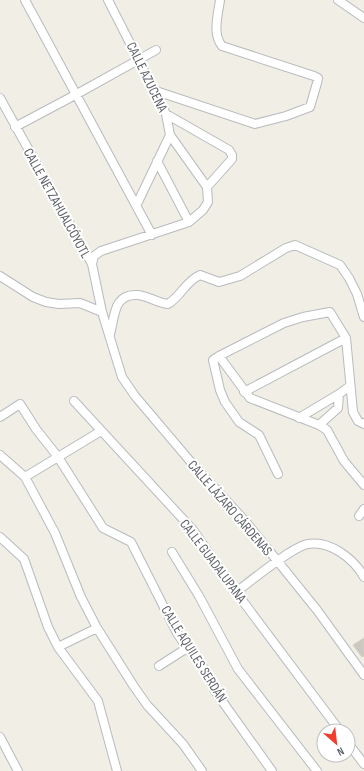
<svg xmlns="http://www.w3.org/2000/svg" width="364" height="771" viewBox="0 0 364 771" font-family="'Sofia Sans Condensed',sans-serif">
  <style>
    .building { fill: #cbc8c2; stroke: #d5d0c3 }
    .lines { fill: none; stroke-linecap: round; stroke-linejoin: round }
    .minor-casing { stroke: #b8bbbf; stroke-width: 10 }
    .minor { stroke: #fff; stroke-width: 8 }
    .labels { text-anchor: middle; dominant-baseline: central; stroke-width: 4; stroke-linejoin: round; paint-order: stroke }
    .street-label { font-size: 14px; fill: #5d6166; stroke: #fff }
  </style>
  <rect width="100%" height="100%" fill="#f0eee5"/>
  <!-- building -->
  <path class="building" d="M364,638v18l-2,1 -9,-12z"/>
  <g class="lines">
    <defs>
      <path id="minor" d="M25,0l127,235
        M338,0l26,18
        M153,90l102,34 31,-8 24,-9 7,-24 1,-5 -4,-2 -92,-30c-10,-12 -4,-31 -2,-46
        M0,98l92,166 10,48 20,65 13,19 55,65 56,61 71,88 47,65
        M166,114l63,36 3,5v4l-25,28
        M15,127l62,-33 79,-44
        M157,161l32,61
        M137,204l33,-69
        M92,264l2,-8 7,-5 88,-29 14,-12 5,-8 -1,-15 -37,-52 -4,-21 -58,-114
        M0,276l33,21 13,5 13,2 21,-1 22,9
        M110,334c5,-17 3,-41 28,-39 10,1 20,8 30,9 14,-9 17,-22 32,-29l19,7 21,-6 46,-28 9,-3 45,20 9,13 8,16 7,23
        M219,356l31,42 69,27 19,-17 1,-14 11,-8
        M244,392l102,-54
        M74,401l119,129 43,62 104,139
        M0,417l20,-13 16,25 22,28 45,71 28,14 46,91 10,15 14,15 14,28 57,80
        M299,418l40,-24
        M319,425l8,5 17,31 20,24
        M0,455l25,22 30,56 26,64 16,31 36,57 14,20 36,39 19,27
        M278,474l-19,-39 -20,-13 -14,-20 -5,-12 -7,-30 6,-4 65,-33 19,-6 27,-5 16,26 7,74 5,9 6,3
        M25,477l76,-46
        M359,516l5,-7
        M0,537l24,22 24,68 10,20 40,54 19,70
        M172,552l27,44 39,73 79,102
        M236,592c15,-11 57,-46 72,-48 22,-4 46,15 56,33
        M58,647l39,-19
        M159,666l28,-18
        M0,737l18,34
        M348,743l16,21"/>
    </defs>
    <!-- minor casing -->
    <use href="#minor" class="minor-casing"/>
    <!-- minor -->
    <use href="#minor" class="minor"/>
  </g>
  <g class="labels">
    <!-- street labels -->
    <g class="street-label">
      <text transform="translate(147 77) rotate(64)">CALLE AZUCENA</text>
      <text transform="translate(57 203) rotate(61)">CALLE NETZAHUALCÓYOTL</text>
      <text transform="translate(230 508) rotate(49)">CALLE LÁZARO CÁRDENAS</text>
      <text transform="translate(213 561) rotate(53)">CALLE GUADALUPANA</text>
      <text transform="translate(194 654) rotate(58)">CALLE AQUILES SERDÁN</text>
    </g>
  </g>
  <!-- north arrow -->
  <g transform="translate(336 743) rotate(152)"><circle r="19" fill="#ffffff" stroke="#bec0c2"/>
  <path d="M0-3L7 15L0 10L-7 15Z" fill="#ee3e2d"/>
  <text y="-6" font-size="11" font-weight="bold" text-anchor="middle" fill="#5d6166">N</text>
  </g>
</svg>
